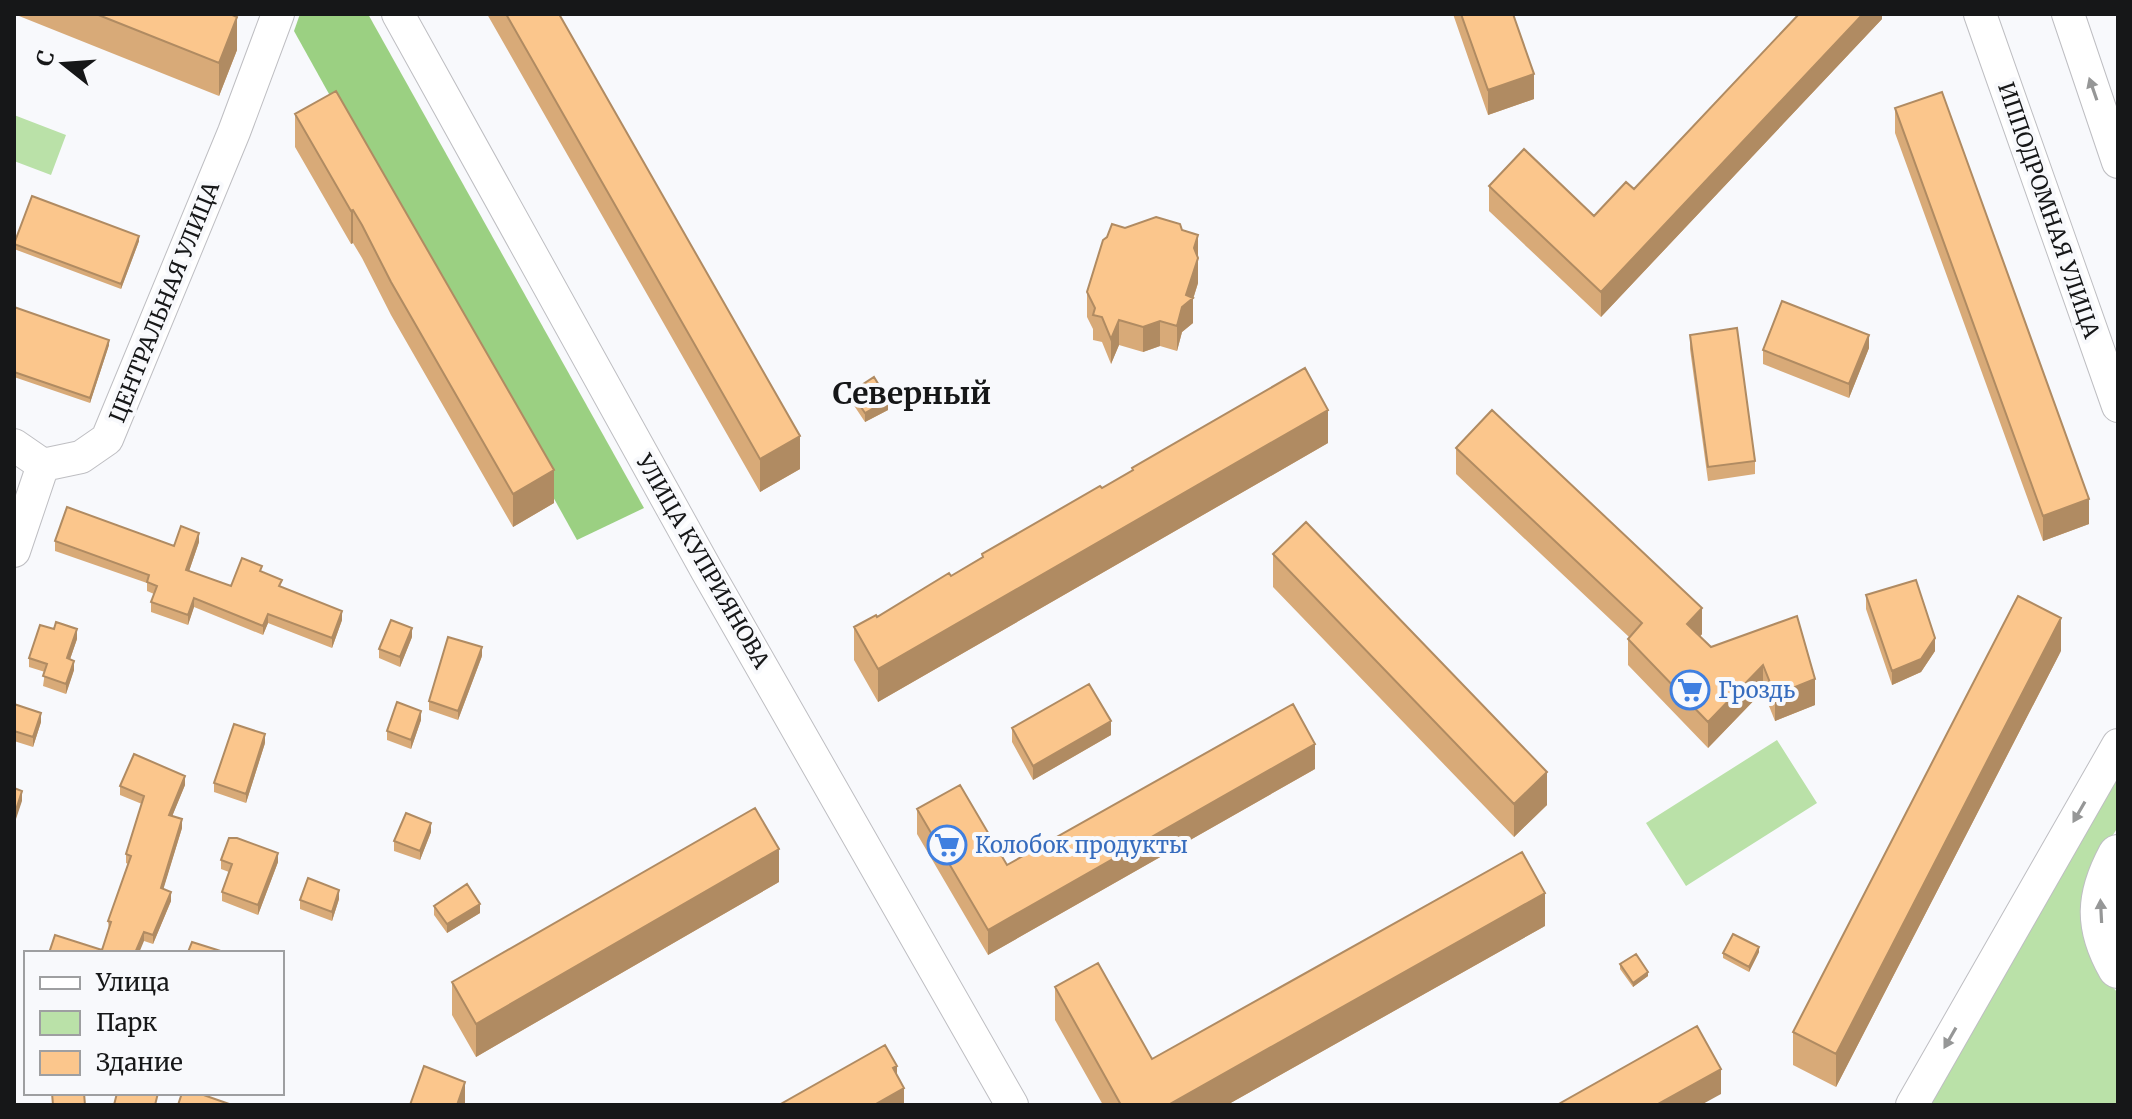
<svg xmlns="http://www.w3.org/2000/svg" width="2132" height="1119" viewBox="0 0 2132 1119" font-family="Merriweather,serif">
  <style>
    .green { fill: #bae1a8 }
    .forest { fill: #9bd082 }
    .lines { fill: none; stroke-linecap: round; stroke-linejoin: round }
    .minor-casing { stroke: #bebec2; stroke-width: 34 }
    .major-casing { stroke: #bebec2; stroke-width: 42 }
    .minor { stroke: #fff; stroke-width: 32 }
    .major { stroke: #fff; stroke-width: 40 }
    .wall { fill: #d8aa78 }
    .shaded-wall { fill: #b08b62 }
    .building { fill: #fbc68c; stroke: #b08b62; stroke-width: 2 }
    .oneway { fill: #969797 }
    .labels { text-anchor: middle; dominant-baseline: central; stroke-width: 8; stroke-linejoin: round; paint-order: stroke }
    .street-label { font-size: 22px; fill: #161718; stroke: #f8f9fc }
    .shop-label { font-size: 22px; fill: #366cbe; stroke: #f8f9fc; text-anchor: start }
    .district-label { font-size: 30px; font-weight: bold; fill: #161718; stroke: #f8f9fc }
  </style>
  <rect width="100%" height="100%" fill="#f8f9fc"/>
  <!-- green -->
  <path class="green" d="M14,115l52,20 -15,40 -37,-14z
    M1777,740l40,63 -131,83 -40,-63z
    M2118,767v60l-21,33 11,122 10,11v112h-197z"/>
  <!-- forest -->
  <path class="forest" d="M300,14h68l276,494 -67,32 -283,-509z"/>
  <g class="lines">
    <defs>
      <path id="minor" d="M398,14l309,557 305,534
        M1980,14l138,392
        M2068,14l50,148
        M14,445l29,20
        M43,465l38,-8 26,-18 127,-307 44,-118
        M14,551l29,-86
        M1912,1105l206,-360"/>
      <path id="major" d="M2118,855c-22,41 -24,71 0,113"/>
    </defs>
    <!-- minor casing -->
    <use href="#minor" class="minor-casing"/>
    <!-- major casing -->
    <use href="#major" class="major-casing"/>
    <!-- minor -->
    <use href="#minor" class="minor"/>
    <!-- major -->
    <use href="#major" class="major"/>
  </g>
  <!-- wall -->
  <path class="wall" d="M14,14h216l7,36 -18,46z
    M487,14h72l241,455 -40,23z
    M1453,14h60l21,85 -46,16z
    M1882,14v5l-281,298 -112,-106v-25l105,30z
    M1895,108l194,416 -46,17 -148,-408z
    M295,114l259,389 -41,24 -122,-212 -29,-57 -9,-15 -2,1 -56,-97z
    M1125,228l57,2 16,5v48l-5,16v24l-11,9 -5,19 -17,-5 -17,6 -24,-7 -8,19 -9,-22 -9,-2v-11l-6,-12v-25l20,-55z
    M139,241l-18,48 -107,-40v-5z
    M14,307l95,38 -19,58 -76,-26z
    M1690,335l65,126v13l-47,7 -18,-132z
    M1869,348l-20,50 -86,-34v-14z
    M851,392l37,18 -23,12 -14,-21z
    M1328,443l-450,259 -24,-42v-33l23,-10 74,-41 31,-19v-3l150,-83v-3z
    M1456,448l246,186 -2,3 11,10 86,-31 18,89 -40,16 -12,-30 -55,57 -80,-83v-26l1,-2 -173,-163z
    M55,541l119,5 25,-4 -10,29 42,15 31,-14 20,15 60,33 -10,28 -64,-25 -5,12 -69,-28 -6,18 -37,-13v-10l3,-8 -7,-3v-8l-92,-32z
    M1273,554l274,251 -33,32 -241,-250z
    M1866,595l69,56 -14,21 -29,13 -26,-76z
    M412,637l-12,30 -21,-9v-9z
    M77,639l-7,20 4,11 -8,24 -23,-8 2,-14 -16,-5v-9z
    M2061,651l-225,436 -43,-22v-33z
    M482,656l-24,64 -29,-10v-9z
    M14,704l27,18 -8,25 -19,-6z
    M421,720l-10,29 -24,-9v-9z
    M1012,728l99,7 -78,45 -21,-38z
    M265,743l-19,60 -32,-11v-9z
    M1315,769l-327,186 -71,-121v-25l90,56z
    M185,785l-13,31 10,12 -19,61 8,12 -18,43 -9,-3 -42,9 7,-20 -1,-9 20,-57 -2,-1v-9l16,-50 -22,-9v-9z
    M431,832l-11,28 -26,-9v-10z
    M221,860l57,2 -20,53 -36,-14v-9l7,-20 -8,-3z
    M779,882l-303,175 -24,-42v-33z
    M339,899l-7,22 -32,-12v-9z
    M434,906l46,7 -33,20 -13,-18z
    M1545,926l-318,179h-124l-48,-85v-33l97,72z
    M1759,952l-10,20 -26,-14v-5z
    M1620,964l28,12 -15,11 -13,-18z"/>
  <!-- shaded-wall -->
  <path class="shaded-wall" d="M1863,14h19v5l-281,298v-25z
    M237,17v33l-18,46v-33z
    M1534,74v25l-46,16v-25z
    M353,210v33l-2,1v-33z
    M1198,235v48l-5,16v24l-11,9 -5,19v-25l9,-31 8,-47z
    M139,236v5l-18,48v-5z
    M1119,320v25l-8,19v-25z
    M1160,321v25l-17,6v-25z
    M1869,335v13l-20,50v-14z
    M109,340v5l-19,58v-5z
    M888,400v10l-23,12v-9z
    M1328,410v33l-450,259v-33z
    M800,436v33l-40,23v-33z
    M554,470v33l-41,24v-33z
    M2089,499v25l-46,17v-25z
    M199,533v9l-13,38v-10z
    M194,598v9l-6,18v-10z
    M1702,608v26l-15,16v-26z
    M342,611v9l-10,28v-10z
    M268,614v9l-5,12v-9z
    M2061,618v33l-225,436v-33z
    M412,628v9l-12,30v-10z
    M77,629v10l-10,29v-10z
    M1935,638v13l-14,21 -29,13v-14z
    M482,647v9l-24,64v-9z
    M74,661v9l-8,24v-10z
    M1763,665v26l-55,57v-26z
    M1815,679v26l-40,16v-26z
    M421,711v9l-10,29v-9z
    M41,713v9l-8,25v-10z
    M1111,721v14l-78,45v-14z
    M265,734v9l-19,60v-9z
    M1315,744v25l-327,186v-25z
    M1547,772v33l-33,32v-33z
    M185,776v9l-16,39v-9z
    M22,791v10l-8,24v-9z
    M182,819v9l-21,69v-9z
    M431,823v9l-11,28v-9z
    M779,849v33l-303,175v-33z
    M278,853v9l-20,53v-10z
    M339,890v9l-7,22v-9z
    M171,892v9l-18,43v-9z
    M1545,893v33l-318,179h-59z
    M480,904v9l-33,20v-9z
    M144,932v9l-5,12h-4z
    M1759,947v5l-10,20v-5z
    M1648,972v4l-15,11v-4z
    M897,1066v26l7,-4v17h-30l19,-37z
    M1721,1069v25l-20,11h-45z
    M465,1082v23h-8z"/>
  <!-- building -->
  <path class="building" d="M96,14h134l7,3 -18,46z
    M506,14h53l241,422 -40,23z
    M1461,14h52l21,60 -46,16z
    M1799,14h64l-262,278 -112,-106 35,-37 70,67 32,-34 8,7z
    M336,91l218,379 -41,24 -122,-212 -29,-57 -9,-15 -2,1 -56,-97z
    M1942,92l147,407 -46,17 -148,-408z
    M32,196l107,40 -18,48 -107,-40z
    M1156,217l24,7 2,6 16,5 -4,13 4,10 -12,37 7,3 -11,9 -5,19 -17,-5 -17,6 -24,-7 -8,19 -9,-22 -9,-2 2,-7 -8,-16 16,-52 4,-3 5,-13 13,4z
    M1782,301l87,34 -20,49 -86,-34z
    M14,307l95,33 -19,58 -76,-26z
    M1737,328l18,133 -47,6 -18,-132z
    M1305,368l23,42 -450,259 -24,-42 22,-12 1,2 72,-44 2,3 32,-19 -1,-3 118,-68 2,2 31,-18 -1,-2z
    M874,377l14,23 -23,13 -14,-21z
    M1492,410l210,198 -15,16 24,23 86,-31 18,63 -40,16 -12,-30 -55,57 -80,-83 14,-16 -186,-175z
    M67,507l107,39 7,-20 18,7 -13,37 45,16 11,-28 20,8 -2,5 22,9 -3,6 63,25 -10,27 -64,-24 -5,12 -69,-28 -6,17 -37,-13 6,-16 -10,-4 2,-7 -94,-34z
    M1306,522l241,250 -33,32 -241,-250z
    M1916,580l19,58 -14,21 -29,12 -26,-76z
    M2018,596l43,22 -225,436 -43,-22z
    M391,620l21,8 -12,29 -21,-8z
    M56,622l21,7 -10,29 7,3 -8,23 -23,-8 4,-12 -18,-6 11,-33 14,4z
    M448,637l34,10 -24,64 -29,-10z
    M1089,684l22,37 -78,45 -21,-38z
    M397,702l24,9 -10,29 -24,-9z
    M14,704l27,9 -8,24 -19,-6z
    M1293,704l22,40 -327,186 -71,-121 43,-24 47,80z
    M234,724l31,10 -19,60 -32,-11z
    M134,754l51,22 -16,39 13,4 -21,69 10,4 -18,43 -9,-3 -9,21h-86l6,-18 47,15 9,-28 -3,-1 23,-65 -5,-2 18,-58 -24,-10z
    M14,788l8,3 -8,25z
    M755,808l24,41 -303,175 -24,-42z
    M406,813l25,10 -11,28 -26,-10z
    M229,838h8l41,15 -20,52 -36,-13 10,-28 -11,-4z
    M1522,852l23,41 -377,212h-47l-66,-118 43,-24 54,96z
    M308,878l31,12 -7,22 -32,-12z
    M467,884l13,20 -33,20 -13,-18z
    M1733,934l26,13 -10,20 -26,-14z
    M192,942l35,11h-43v-1h4z
    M1636,954l12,18 -15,11 -13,-19z
    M1697,1026l24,43 -65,36h-99z
    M885,1045l12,21 -4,2 11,20 -30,17h-95z
    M424,1066l41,16 -8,23h-47z
    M52,1093h32l1,12h-32z
    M117,1093h41l-3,12h-41z
    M182,1093h16l34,12h-54z"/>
  <!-- one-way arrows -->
  <defs><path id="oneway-solid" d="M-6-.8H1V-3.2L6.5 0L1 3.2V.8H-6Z" transform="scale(2)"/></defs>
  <g class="oneway">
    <use href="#oneway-solid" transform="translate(2093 89) rotate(-109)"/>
    <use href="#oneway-solid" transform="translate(2079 812) rotate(120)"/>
    <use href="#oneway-solid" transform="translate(2101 911) rotate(-93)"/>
    <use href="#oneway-solid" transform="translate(1950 1038) rotate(120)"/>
  </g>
  <!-- icons -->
  <defs>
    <symbol id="supermarket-ring" viewBox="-11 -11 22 22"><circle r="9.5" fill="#f8f9fc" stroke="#3f7fe0" stroke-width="1.5"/><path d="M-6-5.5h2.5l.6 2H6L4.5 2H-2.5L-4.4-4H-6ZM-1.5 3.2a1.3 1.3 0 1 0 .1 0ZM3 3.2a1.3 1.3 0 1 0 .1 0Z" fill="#3f7fe0"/></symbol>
  </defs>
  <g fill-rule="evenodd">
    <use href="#supermarket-ring" x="1668" y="668" width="44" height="44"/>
    <use href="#supermarket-ring" x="925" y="823" width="44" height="44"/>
  </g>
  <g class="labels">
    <!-- street labels -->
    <g class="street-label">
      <text transform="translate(2049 210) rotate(71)">ИППОДРОМНАЯ УЛИЦА</text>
      <text transform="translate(164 302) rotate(-68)">ЦЕНТРАЛЬНАЯ УЛИЦА</text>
      <text transform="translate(703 561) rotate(60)">УЛИЦА КУПРИЯНОВА</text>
    </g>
    <!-- shop labels -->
    <g class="shop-label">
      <text x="1718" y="690">Гроздь</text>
      <text x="975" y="845">Колобок продукты</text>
    </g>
    <!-- district labels -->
    <g class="district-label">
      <text x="912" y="393">Северный</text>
    </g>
  </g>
  <!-- border -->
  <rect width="2132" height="1119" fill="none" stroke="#161718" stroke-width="32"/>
  <!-- legend -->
  <rect x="24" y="951" width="260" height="144" fill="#f8f9fc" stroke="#9e9fa1" stroke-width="2"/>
  <rect x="40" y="977" width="40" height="12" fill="#ffffff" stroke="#9e9fa1" stroke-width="2"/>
  <text x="96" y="991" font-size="24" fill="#161718">Улица</text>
  <rect x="40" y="1011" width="40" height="24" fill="#bae1a8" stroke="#9e9fa1" stroke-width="2"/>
  <text x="96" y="1031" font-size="24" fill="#161718">Парк</text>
  <rect x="40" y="1051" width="40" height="24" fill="#fbc68c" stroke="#9e9fa1" stroke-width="2"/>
  <text x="96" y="1071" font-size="24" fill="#161718">Здание</text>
  <!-- north arrow -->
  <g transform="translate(64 64) rotate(287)" stroke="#f8f9fc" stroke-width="6" paint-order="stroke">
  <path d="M0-6L14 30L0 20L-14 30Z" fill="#161718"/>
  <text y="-12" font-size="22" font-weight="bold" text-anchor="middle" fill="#161718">С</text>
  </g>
</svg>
